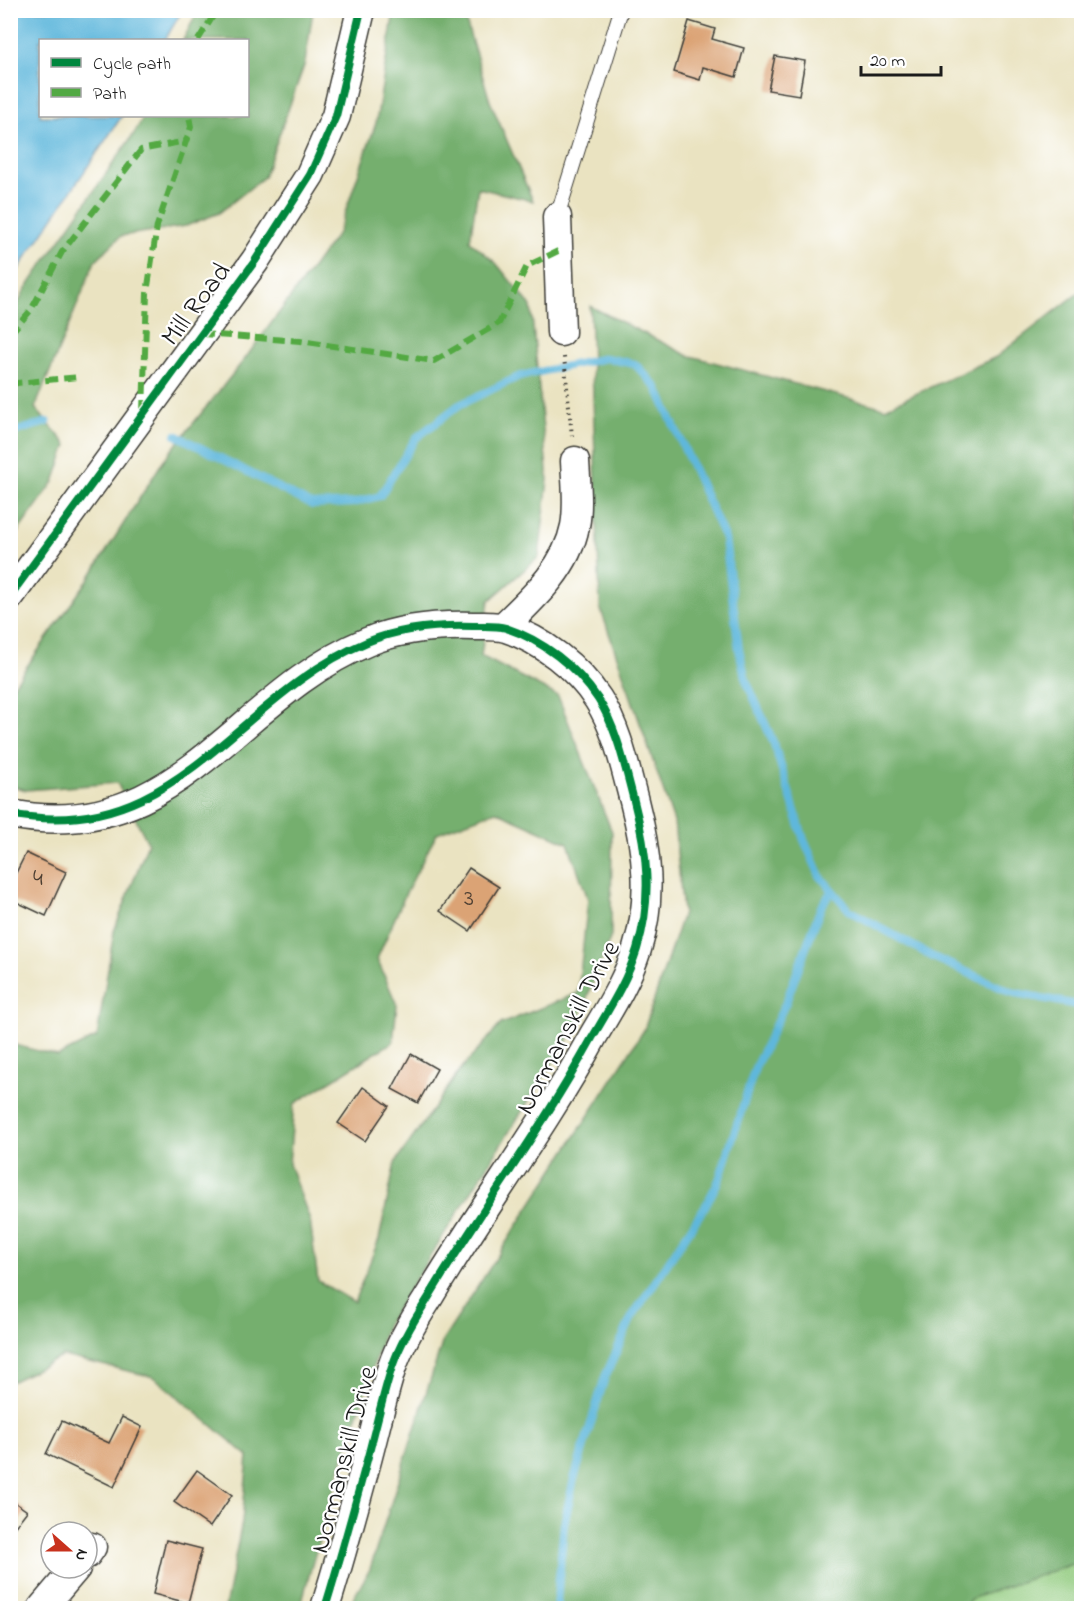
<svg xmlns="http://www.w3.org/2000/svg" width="1092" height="1619" viewBox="0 0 1092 1619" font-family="'Indie Flower',sans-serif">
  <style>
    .green { fill: #92cb7f; stroke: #57744e; stroke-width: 1.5 }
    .forest { fill: #75af6e; stroke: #486645; stroke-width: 1.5; fill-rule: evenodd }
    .water { fill: #5fb7dc; stroke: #3e6a7c; stroke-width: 1.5 }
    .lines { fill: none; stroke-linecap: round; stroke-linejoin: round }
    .stream { stroke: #5fb7dc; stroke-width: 8 }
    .building { fill: #dba375 }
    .service-casing { stroke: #3b3a35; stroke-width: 16 }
    .minor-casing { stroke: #3b3a35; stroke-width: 31 }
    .path { stroke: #3b3a35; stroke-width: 4; stroke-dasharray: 1.5 4.5; stroke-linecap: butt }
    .service { stroke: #fff; stroke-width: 14 }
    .minor { stroke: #fff; stroke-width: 28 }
    .quiet { stroke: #52a943; stroke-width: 6; stroke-dasharray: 12 6; stroke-linecap: butt }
    .cycleway-casing { stroke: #fff; stroke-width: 11 }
    .cycleway { stroke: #00873e; stroke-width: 8 }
    .labels { text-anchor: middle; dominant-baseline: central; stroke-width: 4.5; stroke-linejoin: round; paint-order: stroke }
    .number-label { font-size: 24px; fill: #4c3e32 }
    .street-label { font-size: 27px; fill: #1c1c1c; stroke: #fff }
  </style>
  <rect width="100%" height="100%" fill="#fff"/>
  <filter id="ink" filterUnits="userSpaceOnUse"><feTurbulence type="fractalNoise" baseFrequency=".0167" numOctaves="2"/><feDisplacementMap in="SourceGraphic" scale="12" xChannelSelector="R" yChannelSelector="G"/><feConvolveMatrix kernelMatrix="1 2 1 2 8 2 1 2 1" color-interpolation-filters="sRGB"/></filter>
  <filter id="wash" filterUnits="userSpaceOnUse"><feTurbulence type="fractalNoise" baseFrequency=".008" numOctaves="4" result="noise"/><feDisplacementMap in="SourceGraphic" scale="24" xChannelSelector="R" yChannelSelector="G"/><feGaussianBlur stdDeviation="1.35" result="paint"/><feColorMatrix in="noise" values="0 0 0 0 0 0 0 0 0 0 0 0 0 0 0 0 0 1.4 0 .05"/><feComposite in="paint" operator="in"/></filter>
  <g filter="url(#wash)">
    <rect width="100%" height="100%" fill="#eae3c1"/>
    <!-- green -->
    <path class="green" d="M1081,1561v47h-116l4,-9z"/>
    <!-- forest -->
    <path class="forest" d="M198,11h115l-8,52 -41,114 -45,36 -33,13 -65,10 -26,25 -60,147 32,37 -13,37 -43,59 -1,-220 13,-28 112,-161 9,-16h104v-76h-65z
      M394,11h69l27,90 43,100 -55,-13 -8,53 26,22 35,43 17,174 -9,77 -50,44 -8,55 77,40 54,136 -1,104 -36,92 -189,298 -56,175 -30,107h-75l17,-86 6,-66 -94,-79 -91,-21 -52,26v-338l47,12 39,-19 17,-106 34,-88 -31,-60 -91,7 -15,-4v-97l79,-112 73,-116 81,-101 94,-127 38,-110zM496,811l72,32 20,56 -10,94 -77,31 -40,45 -66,94 -16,76 -25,63 -36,-21 -8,-61 -21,-56 5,-60 99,-62 4,-37 -20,-46 29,-66 31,-60z
      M1081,291v1270l-111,38 -5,9h-617l22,-39 73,-229 201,-310 39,-117 -9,-91 -74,-215 -10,-301 97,49 198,53 111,-51z"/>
    <!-- water -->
    <path class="water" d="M11,10l171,1 -17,29h-125v76h82l-111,164z"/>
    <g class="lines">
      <!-- stream -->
      <path class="stream" d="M10,430l7,1 30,-9
        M176,435l136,70 41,-2 27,-7 36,-58 43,-33 61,-29 86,-18 29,6 22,24 68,151 14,110 7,31 28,64 30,96 16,36 29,34 84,47 78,35 71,14
        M559,1608l-2,-7 7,-77 10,-45 31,-102 27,-60 74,-112 13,-25 36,-112 31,-66 35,-95 10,-15"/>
    </g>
    <g id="blocks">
      <!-- building -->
      <path class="building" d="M689,21l26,8 -3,10 32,9 -8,29 -33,-10 -3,13 -26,-8z
        M775,56l30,5 -6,34 -31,-5z
        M26,853l40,19 -20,44 -36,-17v-14z
        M469,868l30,19 -29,44 -30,-20z
        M411,1054l26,15 -19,34 -26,-14z
        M363,1087l26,19 -24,35 -27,-18z
        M122,1417l20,10 -28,60 -68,-33 16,-33 47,22z
        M197,1470l35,25 -22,32 -36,-25z
        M10,1499l17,12 -17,22z
        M166,1540l36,9 -14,54 -35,-9z"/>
    </g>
  </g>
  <g filter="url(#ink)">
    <use href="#blocks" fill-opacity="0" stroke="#3b3a35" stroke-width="1.5"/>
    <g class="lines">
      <defs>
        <path id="service" d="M557,217l64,-207"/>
        <path id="minor" d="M557,217l4,115
          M10,596l245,-335 55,-86 26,-59 25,-106
          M503,627c29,-28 64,-59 72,-101 4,-21 1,-44 0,-65
          M10,814c167,33 225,-118 357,-172 34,-14 69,-17 106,-16 11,0 23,-1 33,2 36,12 71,39 92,71 19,29 27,68 36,102 13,50 19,97 3,148 -10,32 -28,60 -45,89 -50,91 -112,173 -165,262 -13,20 -27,44 -35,67 -10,31 -17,64 -26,97 -13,48 -26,96 -41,144
          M87,1554l5,-7
          M42,1608l34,-40"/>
      </defs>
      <!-- service casing -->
      <use href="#service" class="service-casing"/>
      <!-- minor casing -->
      <use href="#minor" class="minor-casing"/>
      <!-- path -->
      <path class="path" d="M564,357l8,79"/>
      <!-- service -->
      <use href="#service" class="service"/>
      <!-- minor -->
      <use href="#minor" class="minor"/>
      <!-- quiet -->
      <path class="quiet" d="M198,40l19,-30
        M10,334l21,-24 31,-58 79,-102 45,-9
        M201,334l99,7 134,20 65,-38 28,-57 31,-15
        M10,386l7,-3 62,-6
        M143,412l4,-119 10,-67 34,-99 -2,-11"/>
      <defs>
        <path id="cycleway" d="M10,596l245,-335 55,-86 26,-59 25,-106
          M10,814c167,33 225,-118 357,-172 34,-14 69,-17 106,-16 11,0 23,-1 33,2 36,12 71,39 92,71 19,29 27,68 36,102 13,50 19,97 3,148 -10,32 -28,60 -45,89 -50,91 -112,173 -165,262 -13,20 -27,44 -35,67 -10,31 -17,64 -26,97 -13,48 -26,96 -41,144"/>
      </defs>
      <!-- cycleway casing -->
      <use href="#cycleway" class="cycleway-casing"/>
      <!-- cycleway -->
      <use href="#cycleway" class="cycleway"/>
    </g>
  </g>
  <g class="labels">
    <!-- number labels -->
    <g class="number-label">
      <text x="38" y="879">4</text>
      <text x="469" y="899">3</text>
    </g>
    <!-- street labels -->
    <g class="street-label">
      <text transform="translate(197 305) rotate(-53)">Mill Road</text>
      <text transform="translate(569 1028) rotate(-62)">Normanskill Drive</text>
      <text transform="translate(345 1460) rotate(-75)">Normanskill Drive</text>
    </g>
  </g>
  <!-- margin -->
  <rect width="1092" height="1619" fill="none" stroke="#fff" stroke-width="36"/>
  <!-- legend -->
  <rect x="39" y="39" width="210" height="78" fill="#ffffff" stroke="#a4a4a4" stroke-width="1.5"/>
  <rect x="51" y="58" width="30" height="9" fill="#00873e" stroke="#a4a4a4" stroke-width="1.5"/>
  <text x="93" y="69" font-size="18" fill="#1c1c1c">Cycle path</text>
  <rect x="51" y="88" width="30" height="9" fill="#52a943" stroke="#a4a4a4" stroke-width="1.5"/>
  <text x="93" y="99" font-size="18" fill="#1c1c1c">Path</text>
  <!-- north arrow -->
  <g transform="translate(69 1550) rotate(111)"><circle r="28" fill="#ffffff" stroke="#a4a4a4" stroke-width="1.5"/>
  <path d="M0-4.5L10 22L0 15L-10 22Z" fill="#c8321e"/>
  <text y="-9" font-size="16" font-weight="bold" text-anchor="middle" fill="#1c1c1c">N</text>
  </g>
  <!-- scale -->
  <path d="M861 66v9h80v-9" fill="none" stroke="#1c1c1c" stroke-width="3"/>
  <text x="870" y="66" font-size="18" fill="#1c1c1c" stroke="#ffffff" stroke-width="4.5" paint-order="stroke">20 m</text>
</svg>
